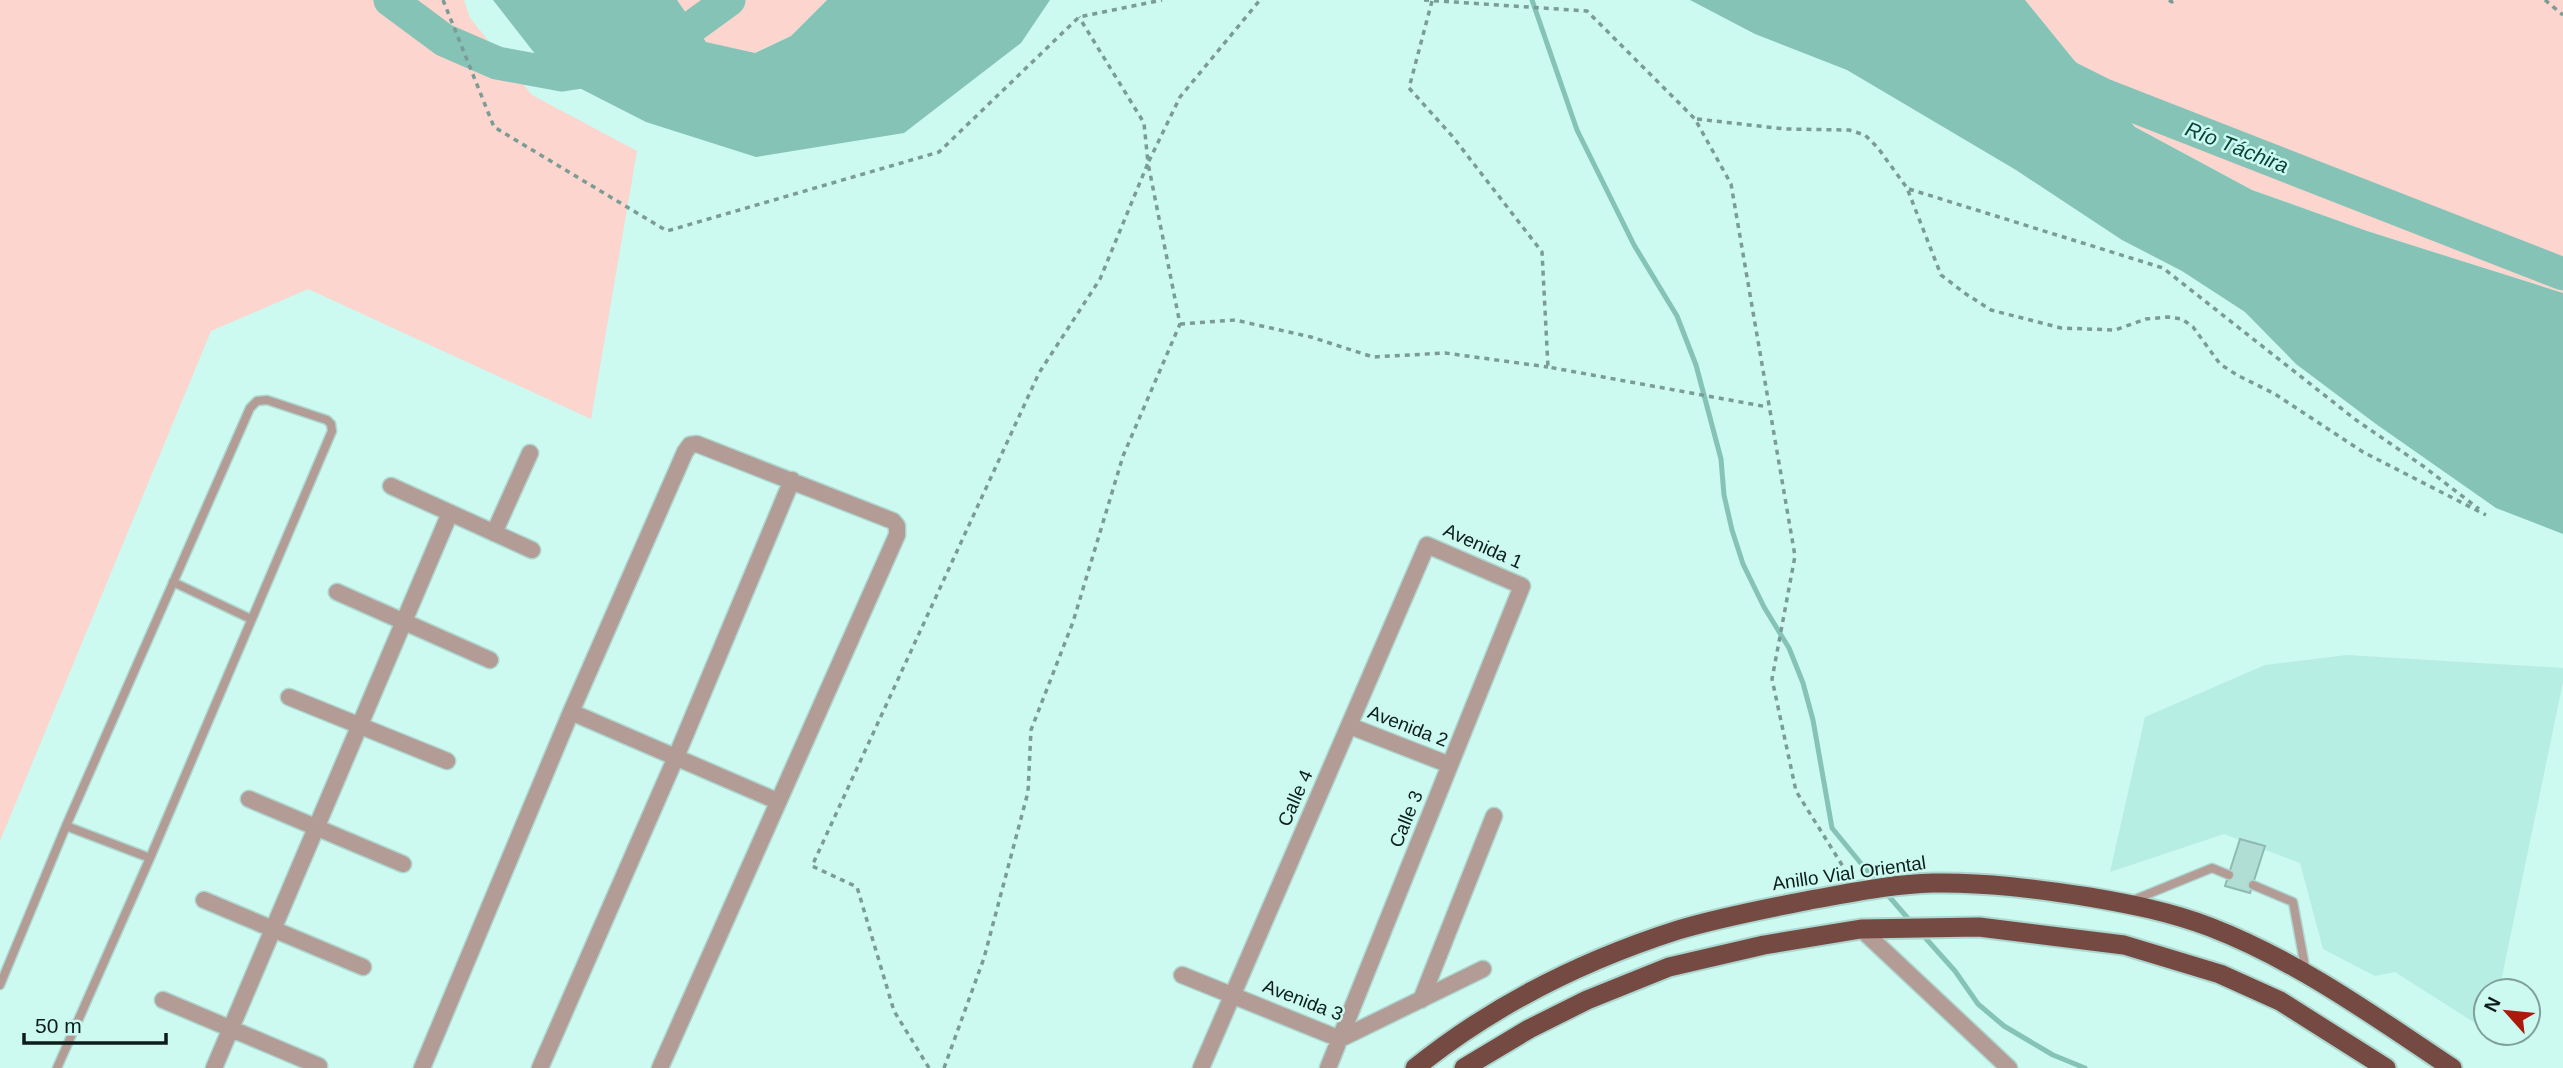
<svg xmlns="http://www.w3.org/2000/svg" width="2563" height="1068" viewBox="0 0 2563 1068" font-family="Helvetica,sans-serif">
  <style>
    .built { fill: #b7eee3 }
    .green { fill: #fbd5ce }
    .water { fill: #85c3b7 }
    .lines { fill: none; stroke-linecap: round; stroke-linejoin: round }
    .stream { stroke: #85c3b7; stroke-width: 5 }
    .river { stroke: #85c3b7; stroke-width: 33 }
    .building { fill: #b0ddd4; stroke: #8ebab1; stroke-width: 2 }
    .service-casing { stroke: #add6ce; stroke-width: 11 }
    .minor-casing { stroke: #add6ce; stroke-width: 19 }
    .trunk-casing { stroke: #add6ce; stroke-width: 23 }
    .path { stroke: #7a9c95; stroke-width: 3.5; stroke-dasharray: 5 5; stroke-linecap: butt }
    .service { stroke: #b39b96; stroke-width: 8 }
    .minor { stroke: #b39b96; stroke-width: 16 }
    .trunk { stroke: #754a42; stroke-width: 19 }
    .labels { text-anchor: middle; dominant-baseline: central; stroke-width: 5; stroke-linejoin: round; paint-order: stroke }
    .street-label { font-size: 19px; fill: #0c1d1a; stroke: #ccf9f0 }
    .water-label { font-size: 21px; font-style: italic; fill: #09433b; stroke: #ccf9f0 }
  </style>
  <rect width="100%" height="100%" fill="#ccf9f0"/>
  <!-- built -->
  <path class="built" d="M2347,655l216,13v14l-64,309h-13v39l-91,-58 -20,4 -52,-27 -23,-86 -76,-29 -114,38 35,-155 120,-52z"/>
  <!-- green -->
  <path class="green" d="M0,0h464l6,18 62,77 105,56 -46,268 -283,-130 -97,42 -211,510z
    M677,0h150l-36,36 -37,17 -48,-11z
    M2025,0h538v293l-196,-62 -115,-41 -117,-63 -62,-68z"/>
  <!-- water -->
  <path class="water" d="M493,0h184l29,42 49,11 36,-17 36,-36h223l-29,43 -117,90 -148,24 -110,-35 -96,-49z
    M1690,0h335l48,59 62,68 117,63 115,41 196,62v241l-67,-26 -120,-84 -80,-60 -51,-52 -63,-41 -60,-31 -106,-70 -169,-100 -92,-36z"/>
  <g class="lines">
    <!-- stream -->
    <path class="stream" d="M1532,0l45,130 57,115 43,71 19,49 25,94 3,36 8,35 11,34 21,43 25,41 14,35 10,37 19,108 45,55
      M1886,893l26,30
      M1921,933l34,38 23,33 26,22 49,29 32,13"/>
    <!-- river -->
    <path class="river" d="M390,0l54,40 53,23 65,12 33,-5
      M655,49l19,-9 55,-40
      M2068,77l34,17 461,180"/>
  </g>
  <!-- building -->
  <path class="building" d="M2240,839l25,7 -15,47 -25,-7z"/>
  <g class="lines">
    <defs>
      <path id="service" d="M173,582l78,37
        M66,826l84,32
        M2253,885l40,17 13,70
        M2131,901l81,-33 17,7
        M0,985l66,-159 184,-418 7,-7 10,-1 60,20 4,4 1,7 -182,427 -93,210"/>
      <path id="minor" d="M391,486l141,64
        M494,533l36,-80
        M337,592l153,68
        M289,697l158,64
        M571,712l206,89
        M1350,726l100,39
        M249,799l154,65
        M204,900l159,67
        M1861,929l148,139
        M1182,975l158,64 143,-70
        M163,1000l156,66
        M1421,1000l73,-184
        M214,1068l236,-555
        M422,1068l149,-356 114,-260 5,-7 7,-1 196,77 4,5v9l-237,533
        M540,1068l136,-311 116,-277
        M1201,1068l226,-523 95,41 -194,482"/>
      <path id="trunk" d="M1415,1068c77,-62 169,-108 263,-138 43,-13 87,-21 132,-30 40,-7 82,-16 123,-17 52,-1 104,6 156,14 41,7 82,15 121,30 88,34 164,89 242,141
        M1464,1068l65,-39 58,-29 82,-33 95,-22 97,-16 118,-2 145,18 96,29 60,27 106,67"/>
    </defs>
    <!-- service casing -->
    <use href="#service" class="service-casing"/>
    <!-- minor casing -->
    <use href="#minor" class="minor-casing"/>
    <!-- trunk casing -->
    <use href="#trunk" class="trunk-casing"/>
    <!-- path -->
    <path class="path" d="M443,0l51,127 173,104 272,-79 140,-135 83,-17
      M1424,0l163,11 108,108 36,65 64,372 -23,123 24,112 51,82
      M2169,0l3,2 5,-2
      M2545,0l18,15
      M1432,1l-23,87 44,49 89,115 6,115 220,40
      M1697,119l88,10 64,1 16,5 13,13 29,40 34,87 25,19 25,16 70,18 54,2 31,-11 22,-2 14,2 11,8 27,37 17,11 38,19 88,58 123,63
      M1909,189l254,79 193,152 67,46 56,43
      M1180,324l55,-4 76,17 62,20 72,-4 103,14
      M929,1068l-35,-57 -37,-124 -45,-21 227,-493 61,-94 48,-116 -4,-40 -65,-106
      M944,1068l40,-110 44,-166 3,-62 42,-108 50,-166 57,-132 -32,-161 32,-66 80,-97"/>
    <!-- service -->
    <use href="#service" class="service"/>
    <!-- minor -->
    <use href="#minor" class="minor"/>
    <!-- trunk -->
    <use href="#trunk" class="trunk"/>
  </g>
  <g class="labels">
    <!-- street labels -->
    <g class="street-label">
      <text transform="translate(1483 546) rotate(24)">Avenida 1</text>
      <text transform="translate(1408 726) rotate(21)">Avenida 2</text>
      <text transform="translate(1295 798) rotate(-66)">Calle 4</text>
      <text transform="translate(1406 819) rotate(-68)">Calle 3</text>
      <text transform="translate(1849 873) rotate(-8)">Anillo Vial Oriental</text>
      <text transform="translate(1303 1000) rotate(21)">Avenida 3</text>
    </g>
    <!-- water labels -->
    <g class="water-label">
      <text transform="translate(2237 147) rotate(21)">Río Táchira</text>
    </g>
  </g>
  <!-- north arrow -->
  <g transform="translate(2507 1012) rotate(297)"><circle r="33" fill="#ccf9f0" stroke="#7fa19a" stroke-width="2"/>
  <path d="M0-5L12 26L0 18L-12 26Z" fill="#ab1a0a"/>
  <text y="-10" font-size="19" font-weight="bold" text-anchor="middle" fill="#0c1d1a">N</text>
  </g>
  <!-- scale -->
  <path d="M24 1033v10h142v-10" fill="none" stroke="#0c1d1a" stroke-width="3.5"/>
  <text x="35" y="1033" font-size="21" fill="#0c1d1a" stroke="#ccf9f0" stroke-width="5" paint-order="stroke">50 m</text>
</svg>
